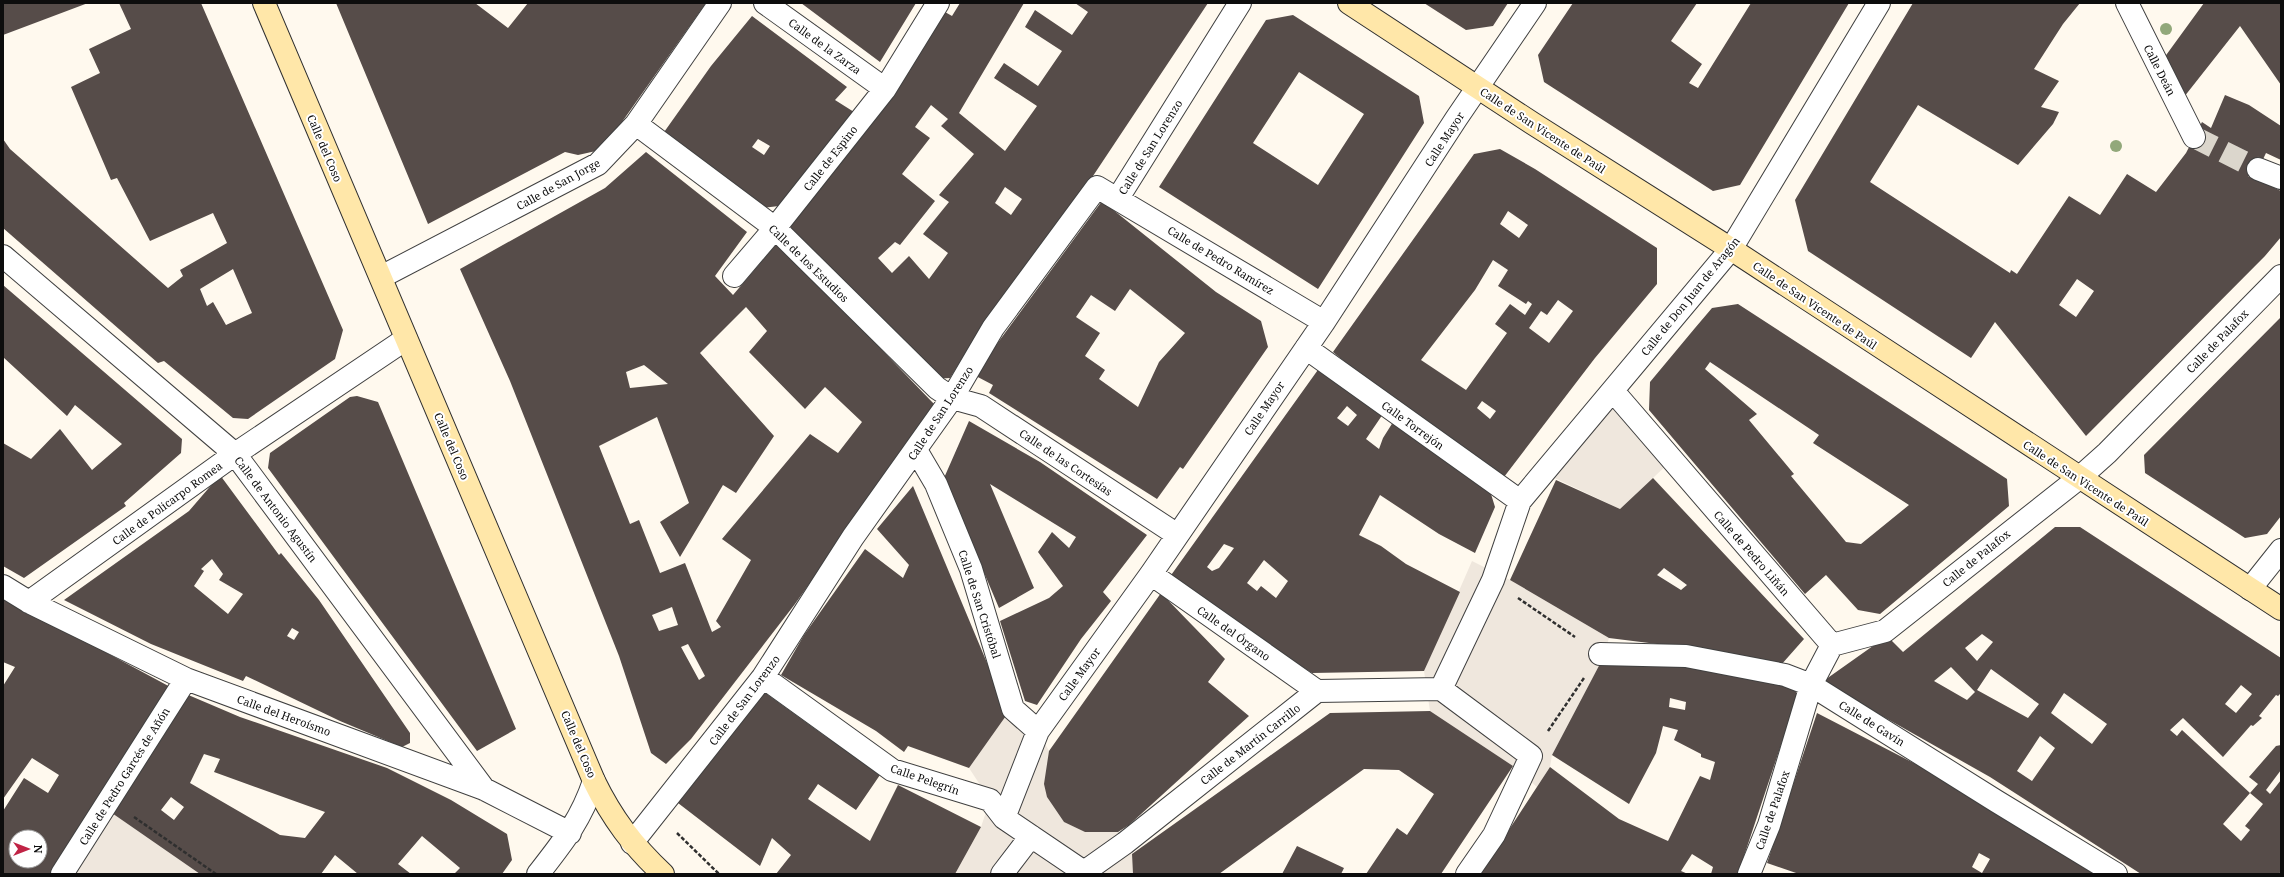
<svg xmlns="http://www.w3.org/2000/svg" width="2284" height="877" viewBox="0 0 2284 877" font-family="'Noto Serif',serif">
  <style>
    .plaza { fill: #efe7dd }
    .building { fill: #564c49; fill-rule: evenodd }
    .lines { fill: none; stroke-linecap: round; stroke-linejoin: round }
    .street-tunnel { stroke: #dbd6cc; stroke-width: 22; stroke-dasharray: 22 11; stroke-linecap: butt }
    .street-casing { stroke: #404040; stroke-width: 24 }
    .secondary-casing { stroke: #2f2f2f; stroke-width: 24 }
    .path { stroke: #2f2f2f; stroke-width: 2.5; stroke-dasharray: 4 2; stroke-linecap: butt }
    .street { stroke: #fff; stroke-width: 22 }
    .secondary { stroke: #ffe7a9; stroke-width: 22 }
    .tree { fill: #92a87a }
    .labels { text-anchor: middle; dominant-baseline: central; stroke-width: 4; stroke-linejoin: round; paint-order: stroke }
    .street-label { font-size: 11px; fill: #0d0d0d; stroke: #fff }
  </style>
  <rect width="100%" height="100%" fill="#fff9ee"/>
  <!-- plaza -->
  <path class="plaza" d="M1613,391l58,70 -51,48 -76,-36z
    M1472,561l38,19 99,58 -7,22 -50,95 -2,12 -13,20 -24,-21 -83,-55 -6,-40z
    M1008,713l30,18 11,20 -2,46 17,25 21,10h33l14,22 1,20h-178l26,-47 9,-27 -21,-32z
    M109,811l48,33 43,30h-138z"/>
  <!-- building -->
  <path class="building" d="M3,3h85l-85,32z
    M119,3h82l142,327 -8,29 -87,60 -15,-1 -69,-57 -6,2 -155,-135v-89l7,10 158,139 15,-12 -3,-6 47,-27 -14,-30 -63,28 -33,-63 -6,2 -40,-93 29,-14 -11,-24 42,-20zM233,269l19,44 -26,12 -13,-23 -6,4 -7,-17z
    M336,3h139l33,25 20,-25h178l-101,143 -9,5 -18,4 -13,-3 -137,72z
    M801,3h115l-36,59z
    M960,3h64l-65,110 46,38 32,-45 -43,-28 10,-15 34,23 24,-35 -37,-24 10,-17 37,25 16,-23 -13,-9h133l-121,182 -103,139 -34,54 -16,1 -143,-143v-15l154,-209 7,4zM931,105l17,14 -7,7 33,28 -35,41 10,7 -26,32 25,19 -19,26 -20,-23 -17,17 -14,-15 17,-16 5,3 35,-44 -33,-27 28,-36 -15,-11zM1005,187l17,12 -11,16 -16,-12z
    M1424,3h84l-15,23 -27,4z
    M1573,3h124l-26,38 31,23 -13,19 9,5 53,-85h98l-109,182 -27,6 -169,-109 -6,-27z
    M1913,3h167l-17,21 -29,45 25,12 -18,26 18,5 -6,12 -35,41 -100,-60 -48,77 140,91 1,-3 6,4 52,-78 31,19 27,-41 29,18 30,-39 16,-31 9,6 14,-33 24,10 32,21v34l-15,-7 -12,25 27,13v46l-16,19 -179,180 -91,-114 -24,36 -163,-107 -13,-51zM2077,279l17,12 -18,26 -17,-12z
    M2204,3h77v82l-41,-59 -56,71 -20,-39z
    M1293,15l126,81 5,27 -106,166 -159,-102 107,-167zM1299,72l65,42 -46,71 -65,-42z
    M752,16l95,71 -12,13 19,12 -75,94 -18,2 -99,-73 49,-69zM758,139l12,7 -6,9 -12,-8z
    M1500,149l35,20 122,79v36l-62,74 -91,119 -127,-88 -44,-37 141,-198zM1508,211l20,14 -9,13 -19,-14zM1493,260l15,10 -10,16 28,18 2,-3 4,3 -7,11 -15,-11 -15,20 12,9 -41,57 -45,-30 54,-70zM1558,300l15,11 -24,32 -20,-15 12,-17 6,4zM1482,401l14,10 -6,8 -13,-11z
    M646,152l101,80 -32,44 18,19 45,-53 156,162 -25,39 -114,161 -104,135 -25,25 -15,-11 -32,-97 -109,-275 -50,-112 145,-81zM746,307l21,24 -18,21 56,57 20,-22 37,35 -24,31 -28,-19 -88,105 29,21 -35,61 5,6 -9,5 -27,-69 -25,10 -21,-53 -9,4 -31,-78 58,-29 32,86 -29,19 20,35 43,-72 13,8 38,-57 -74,-83zM644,365l24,19 -38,4 -4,-16zM672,607l6,18 -19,6 -7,-16zM688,644l17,32 -6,4 -18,-33z
    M1102,201l114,91 45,29 7,26 -85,122 -3,-2 -23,32 -168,-106 4,-8 -19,-10zM1130,289l55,44 -26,29 -21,45 -39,-28 6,-9 -20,-14 15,-23 -24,-16 15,-22 24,16z
    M3,285l179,154 -1,14 -57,50 2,3 -102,72 -21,-12v-123l28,16 29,-30 32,41 30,-26 -47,-39 -8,11 -64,-59z
    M1738,304l269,175 2,27 -129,108 -22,-4 -32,-35 -21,19 -156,-184 1,-28 45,-54 17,-20zM1710,362l109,73 -6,8 96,62 -48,39 -15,-2 -55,-66 3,-2 -45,-54 8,-6 -52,-45z
    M2281,317v199l-14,18 -22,4 -100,-65 -1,-18z
    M1320,367l65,44 -19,28 13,10 4,-11 12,-19 92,62 8,26 -20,46 -36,-19 -59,-39 -21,40 22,11 25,18 54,28 -36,79 -112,2 -59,-36 -84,-59zM1347,406l10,9 -9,11 -11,-8zM1224,544l10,4 -15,20 -7,3 -5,-4zM1264,560l24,21 -12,17 -15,-12 -4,5 -10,-8z
    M357,396l21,6 138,327 -39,22 -209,-283 2,-15 80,-56z
    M969,421l71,41 107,73 -44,57 8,9 -30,38 -44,66 -12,-4 -25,-80 49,-23 14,-12 -25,-34 14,-20 17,16 7,-11 -86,-53 44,104 -35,20 -55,-130z
    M220,475l59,80 2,-2 38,47 91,133v10l-8,4 -62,-26 -94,-45 -3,5 -92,-37 -87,-44 125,-89zM212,559l11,15 -4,6 24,14 -15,20 -34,-28 10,-15 -3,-2zM292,628l7,4 -5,8 -7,-4z
    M1653,478l151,161 -23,26 -92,-17 -80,-10 -99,-58 46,-100 64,29zM1664,568l23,17 -6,5 -24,-15z
    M913,486l95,227 -39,55 -61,-22 -4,6 -28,-21 -95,-56 23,-40 61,-86 38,29 6,-13 -32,-36z
    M2055,527h25l201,131v35l-3,3 -2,-1 -17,21 3,2 -9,8 -2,-1 -28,32 -40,-39 -13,12 7,6 5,-6 68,63 8,-9 -9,-7 27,-31 5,-1v25l-15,20 4,4 11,-14v91l-2,3h-138l-151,-97 -168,-95 65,-46 16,16zM1982,634l11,8 -16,19 -12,-13zM1951,667l24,25 -8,8 -33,-19zM1991,669l48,35 -11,14 -51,-28zM2241,685l11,9 -16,19 -11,-9zM2064,693l43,31 -15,20 -41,-31zM2040,736l15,12 -23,33 -15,-10zM2250,793l13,11 -18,22 5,4 -9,11 -18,-17z
    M1161,593l64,66 -17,23 41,34 -120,109 -11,7h-33l-21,-10 -17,-25 -3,-13 5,-33z
    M3,597l171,92 -119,185h-52v-63l21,-33 24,15 11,-18 -27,-17 -29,41v-113l12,-19 -12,-5zM16,837h24v24h-24z
    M1602,660l76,3 110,21 10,10 -60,180h-27l2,-7 -21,-13 -11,17 7,3h-208l70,-107 69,52 49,22 32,-65 10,4 5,-18 -14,-5v-3l-27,-14 4,-10 -15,-4 -7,27 -27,51 -77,-49zM1670,698l16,4 -1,8 -16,-3z
    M764,692l61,44 57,36 -26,38 -38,-26 -10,15 62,42 28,-56 83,42 -26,47h-179l15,-19 -19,-17 -12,28 -82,-63z
    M186,694l54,23 147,51 64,32 56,34 5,26 -10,14h-48l6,-6 -38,-32 -24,28 13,10h-53l-23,-19 -14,19h-121l-91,-63zM204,754l16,5 -6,13 111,40 -20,26 -25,-3 -90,-52zM171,797l13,10 -10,13 -13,-10z
    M1430,711l83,55 -72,108h-75l31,-46 10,7 27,-41 -35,-24 -35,-1 -145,105h-86l-1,-20 198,-141z
    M1817,713l114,59 170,102h-302l-32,-11zM1979,853l11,6 -8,14 -10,-6z
    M1297,846l47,22 -3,6h-59z"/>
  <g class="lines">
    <!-- street-tunnel -->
    <path class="street-tunnel" d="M2194,137l64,32"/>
    <defs>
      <path id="street" d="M765,3l120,86
        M2127,3l67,134
        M636,124l139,104 162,160 15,10 29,8 195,128
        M2258,169l23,9
        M1118,198l122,-195
        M3,256l232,198 249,335
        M734,276l41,-48 110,-139 53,-86
        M381,277l217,-113 38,-40 84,-121
        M1306,348l214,153
        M1613,391l219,254
        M916,450l20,34 35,85 42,140 25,22
        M1151,574l166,117
        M3,586l26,16 157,77 298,110 86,44
        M2250,589l31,-39
        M29,602l206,-148 171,-115
        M1832,645l53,-14 194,-153 28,-25 174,-177
        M1600,654l86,2 99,19 26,10 185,116 120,73
        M763,677l129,93 98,30 14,18 83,56
        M1441,689l52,-109 27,-79 211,-252 148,-246
        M1441,689l90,67 -37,79 -27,39
        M1004,818l34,-87 113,-157 173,-252 132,-203 79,-116
        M632,843l131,-166 90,-140 99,-139 41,-70 104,-141 227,135
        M1084,872l41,-29 192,-152 124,-2
        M62,874l124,-195
        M538,874c25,-32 43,-54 56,-93
        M1002,874l29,-38
        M1749,874l20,-49 42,-140 21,-40"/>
      <path id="secondary" d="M264,3l330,778c18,37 39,65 69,93
        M1349,3l183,120 199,126 550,360"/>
    </defs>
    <!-- street casing -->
    <use href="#street" class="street-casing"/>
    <!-- secondary casing -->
    <use href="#secondary" class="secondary-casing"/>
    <!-- path -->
    <path class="path" d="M1518,598l57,39
      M1548,731l36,-53
      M134,817l82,57
      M677,833l42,41"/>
    <!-- street -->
    <use href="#street" class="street"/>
    <!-- secondary -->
    <use href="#secondary" class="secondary"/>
  </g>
  <!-- trees -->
  <g class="tree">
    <circle cx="2166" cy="29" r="6"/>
    <circle cx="2116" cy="146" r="6"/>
  </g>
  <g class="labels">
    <!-- street labels -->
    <g class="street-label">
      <text transform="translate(825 46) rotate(36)">Calle de la Zarza</text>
      <text transform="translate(2160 70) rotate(63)">Calle Deán</text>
      <text transform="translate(1543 130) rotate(33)">Calle de San Vicente de Paúl</text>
      <text transform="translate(1444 139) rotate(-57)">Calle Mayor</text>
      <text transform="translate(1150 147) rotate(-58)">Calle de San Lorenzo</text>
      <text transform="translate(325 148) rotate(67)">Calle del Coso</text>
      <text transform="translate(830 158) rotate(-52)">Calle de Espino</text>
      <text transform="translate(558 184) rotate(-29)">Calle de San Jorge</text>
      <text transform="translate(1221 260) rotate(31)">Calle de Pedro Ramírez</text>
      <text transform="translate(809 263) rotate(44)">Calle de los Estudios</text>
      <text transform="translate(1690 296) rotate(-51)">Calle de Don Juan de Aragón</text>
      <text transform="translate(1815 305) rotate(34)">Calle de San Vicente de Paúl</text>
      <text transform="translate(2217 341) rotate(-46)">Calle de Palafox</text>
      <text transform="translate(1264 408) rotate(-56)">Calle Mayor</text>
      <text transform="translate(940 413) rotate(-57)">Calle de San Lorenzo</text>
      <text transform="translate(1413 425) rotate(36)">Calle Torrejón</text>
      <text transform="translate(452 446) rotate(67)">Calle del Coso</text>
      <text transform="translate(1066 462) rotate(34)">Calle de las Cortesías</text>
      <text transform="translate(2086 483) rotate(33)">Calle de San Vicente de Paúl</text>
      <text transform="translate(167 503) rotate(-36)">Calle de Policarpo Romea</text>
      <text transform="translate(276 509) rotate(53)">Calle de Antonio Agustín</text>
      <text transform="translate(1752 553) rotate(49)">Calle de Pedro Liñán</text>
      <text transform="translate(1976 558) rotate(-39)">Calle de Palafox</text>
      <text transform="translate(980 604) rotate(72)">Calle de San Cristóbal</text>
      <text transform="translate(1234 633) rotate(35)">Calle del Órgano</text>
      <text transform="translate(1079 674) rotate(-54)">Calle Mayor</text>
      <text transform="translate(744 700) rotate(-53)">Calle de San Lorenzo</text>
      <text transform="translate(284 715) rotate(20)">Calle del Heroísmo</text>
      <text transform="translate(1872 723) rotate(32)">Calle de Gavín</text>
      <text transform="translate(579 744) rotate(67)">Calle del Coso</text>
      <text transform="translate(1250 744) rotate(-38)">Calle de Martín Carrillo</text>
      <text transform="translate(124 776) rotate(-58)">Calle de Pedro Garcés de Añón</text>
      <text transform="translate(925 779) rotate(19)">Calle Pelegrín</text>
      <text transform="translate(1772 810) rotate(-71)">Calle de Palafox</text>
    </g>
  </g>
  <!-- border -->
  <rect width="2284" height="877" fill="none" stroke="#0d0d0d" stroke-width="8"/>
  <!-- north arrow -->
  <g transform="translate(28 849) rotate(90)"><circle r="19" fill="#ffffff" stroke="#9e9e9e"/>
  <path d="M0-3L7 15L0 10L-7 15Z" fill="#c02345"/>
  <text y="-6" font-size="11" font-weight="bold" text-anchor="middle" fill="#0d0d0d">N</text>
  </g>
</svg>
